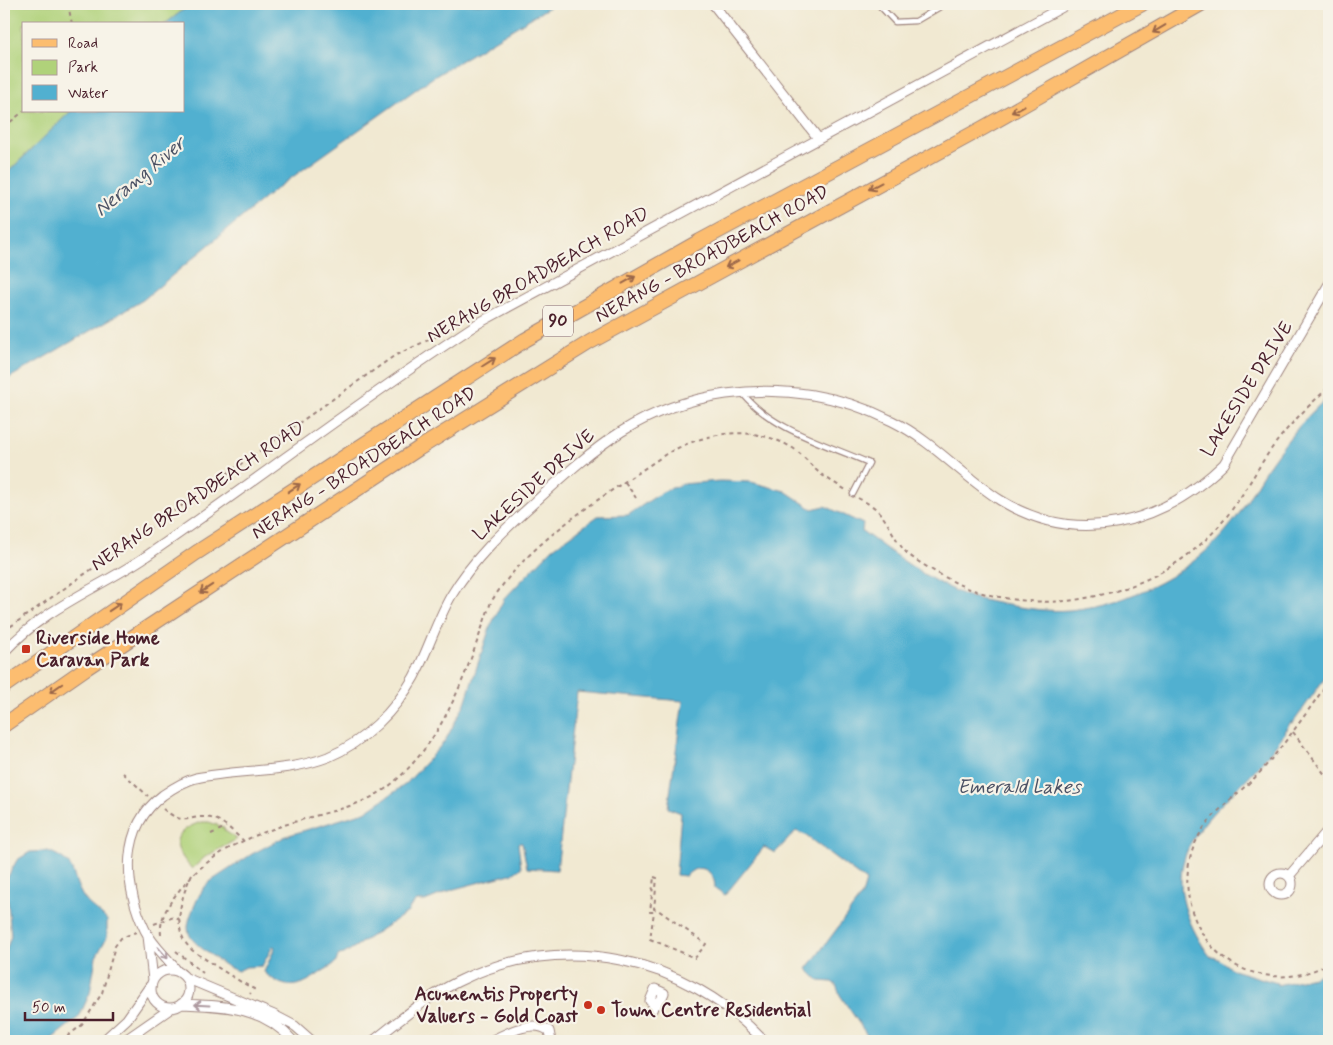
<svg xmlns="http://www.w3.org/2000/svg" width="1333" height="1045" viewBox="0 0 1333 1045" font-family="Mynerve,sans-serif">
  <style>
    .green { fill: #b0d27a; stroke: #7d7852 }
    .water { fill: #51b0d0; stroke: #4e687e }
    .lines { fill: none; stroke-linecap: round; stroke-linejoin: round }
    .lane-casing { stroke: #9e847e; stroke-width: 7 }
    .street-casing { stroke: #9e847e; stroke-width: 11 }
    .primary-casing { stroke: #9e847e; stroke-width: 16 }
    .path { stroke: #9e847e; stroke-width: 2; stroke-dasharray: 4 4; stroke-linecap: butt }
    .lane { stroke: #fff; stroke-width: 4.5 }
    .street { stroke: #fff; stroke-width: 9 }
    .primary { stroke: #fcbd6f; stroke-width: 14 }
    .oneway { stroke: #9a664a }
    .oneway2 { stroke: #ae9aa0 }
    .poi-dot { fill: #c8321e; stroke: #f7f3e8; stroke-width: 2 }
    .labels { text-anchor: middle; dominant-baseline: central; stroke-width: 4.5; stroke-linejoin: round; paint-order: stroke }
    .shield { fill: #f7f3e8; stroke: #7e5f64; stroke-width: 1 }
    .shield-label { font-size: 18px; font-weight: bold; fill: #4a1f2b }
    .street-label { font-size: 19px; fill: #4a1f2b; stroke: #f7f3e8 }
    .poi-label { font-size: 19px; font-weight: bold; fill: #4a1f2b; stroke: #f7f3e8; text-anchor: start }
    .water-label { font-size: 20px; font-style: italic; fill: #4c5265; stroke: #f7f3e8 }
  </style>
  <rect width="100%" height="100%" fill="#f7f3e8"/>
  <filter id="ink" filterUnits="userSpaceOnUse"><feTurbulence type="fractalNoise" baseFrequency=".02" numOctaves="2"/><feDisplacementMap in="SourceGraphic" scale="10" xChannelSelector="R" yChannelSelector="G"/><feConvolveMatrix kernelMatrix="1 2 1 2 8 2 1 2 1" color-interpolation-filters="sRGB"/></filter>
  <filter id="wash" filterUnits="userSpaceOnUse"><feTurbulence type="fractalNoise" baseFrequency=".0096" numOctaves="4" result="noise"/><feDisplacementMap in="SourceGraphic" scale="20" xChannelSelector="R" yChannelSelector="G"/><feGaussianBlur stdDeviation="1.12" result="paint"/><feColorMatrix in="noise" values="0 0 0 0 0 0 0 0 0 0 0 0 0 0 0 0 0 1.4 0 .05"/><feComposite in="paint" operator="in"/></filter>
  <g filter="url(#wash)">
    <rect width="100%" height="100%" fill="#f1e9d2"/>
    <!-- green -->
    <path class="green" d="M4,4h187l-26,20h-141v87h47l-67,65z
      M201,822h8l14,5 2,4 12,8 -32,18 -13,12c-20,-22 -23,-36 9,-47z"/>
    <!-- water -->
    <path class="water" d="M191,4h363l-122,74 -155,110 -134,112 -139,81v-205l67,-65h113v-87h-19z
      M1329,396v276l-36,51 -2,-1 -7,10 1,1c-10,13 -20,26 -31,38 -42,45 -93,78 -65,148 4,11 16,32 22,38l6,1 16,12 44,13v2l37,-8 15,-7v71h-458l-31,-46 -4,-10 -4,-3 -13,-1 -12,-12 55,-74 4,-14 -61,-46 -9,-4 -21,22 -11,-6 -39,48 -10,-7c0,-18 -16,-27 -29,-12l-10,-1 5,-62 -13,-5 15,-107 -106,-9 -20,178 -30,-2 -5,-25h-4l3,25 -7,5 -60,16 -29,12h-8l-7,6 -2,5 -64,42 -5,1c-2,2 -2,5 -3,7 -2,3 -10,7 -13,9 -22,16 -36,22 -59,1l11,-25 -2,-1 -11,20 -16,1 -8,4c-13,-4 -20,-11 -30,-18 -21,-16 -25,-21 -14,-46 4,-10 9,-20 17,-26l41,-27 34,-18 79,-24 41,-28 39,-43 20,-38 25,-76 14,-28 48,-50 46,-33 30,-1 34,-23 20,-8 38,-3 31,1 34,9 27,18 13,-3 38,18 -1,7c30,22 66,49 100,63 12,5 27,7 40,10 22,4 46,8 68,6 61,-6 125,-38 163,-88 11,-14 20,-32 30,-48 19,-28 41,-56 66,-78z
      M48,851c30,12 21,20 34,44 6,11 17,16 25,25v17l-11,20 -6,36 -11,24 -30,24h-45v-85l7,-20 -5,-56 11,-20 13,-8z"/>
  </g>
  <g filter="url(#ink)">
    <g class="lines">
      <defs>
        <path id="lane" d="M878,4l17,18 21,-1 29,-17
          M743,394c30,36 83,50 126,69l-16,31"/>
        <path id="street" d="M713,4l105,134
          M4,652c42,-45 89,-61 138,-93 113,-77 221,-161 335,-235l591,-320
          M1270 884a11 11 0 1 1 22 0a11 11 0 1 1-22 0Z
          M1289,876l40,-47
          M148,936l5,44
          M151 989a19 19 0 1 1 38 0a19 19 0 1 1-38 0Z
          M177,971c-10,-14 -24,-25 -32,-41 -21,-44 -26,-102 18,-135 10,-7 21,-14 33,-17 43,-9 91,-5 132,-21 36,-15 67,-46 86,-80 14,-26 22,-55 37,-81 22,-37 53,-66 84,-94 61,-56 106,-96 191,-108 57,-8 115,1 166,27 41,20 70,55 108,79 78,48 162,24 224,-36l105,-180
          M186,978l88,37 21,11 17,15
          M181,1004c43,2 82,2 112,37
          M652,1010l3,-8 -5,-1 5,-12 9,4 -5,11 -4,-2
          M103,1041l24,-22 23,-33
          M124,1041l46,-32
          M373,1041c27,-21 54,-44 84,-59 106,-53 228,-25 307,59
          M491,1041c16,-8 43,-23 58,-10l2,10"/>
        <path id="primary" d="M4,686l192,-133 329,-213 175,-99 442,-237
          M4,725l82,-57 332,-219 172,-107 393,-214 218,-124"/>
      </defs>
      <!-- lane casing -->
      <use href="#lane" class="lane-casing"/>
      <!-- street casing -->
      <use href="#street" class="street-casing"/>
      <!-- primary casing -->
      <use href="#primary" class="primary-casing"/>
      <!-- path -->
      <path class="path" d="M68,4l4,20
        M4,127l20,-16
        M625,482l11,16
        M858,498c7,4 14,7 19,12 12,12 17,29 28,41 9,10 38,25 51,32 32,16 83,22 118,17 64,-9 121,-38 159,-92 14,-19 25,-41 39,-60 16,-22 37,-43 57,-61
        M4,631l390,-275 47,-22
        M1329,681c-21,30 -42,60 -66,88 -16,18 -38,33 -54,52 -38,45 -24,116 26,144 29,16 66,15 94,-2
        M1293,732l36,48
        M123,773l25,23
        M163,809c26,20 25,4 48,9 12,2 24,16 33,23
        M211,834l15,-7
        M192,874c-10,20 -21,54 -3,73 5,6 13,9 19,14 15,10 29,19 46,28l-4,5
        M654,877l3,1 -3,31 4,1 48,34 -11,14 -45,-19 4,-27h-4z
        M154,924l20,-7 6,3
        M161,935c-2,-18 9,-33 20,-47 32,-40 81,-57 130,-71 29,-8 59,-14 83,-35 54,-47 74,-115 97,-180 39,-63 115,-107 175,-148 40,-22 84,-30 125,-7 9,5 16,14 23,21 9,9 21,15 32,22
        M176,951l27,22
        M61,1041l21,-16 20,-32 13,-47 6,-8 15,-6"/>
      <!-- lane -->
      <use href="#lane" class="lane"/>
      <!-- street -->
      <use href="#street" class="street"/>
      <!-- primary -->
      <use href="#primary" class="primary"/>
    </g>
    <!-- one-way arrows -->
    <defs><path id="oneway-shaft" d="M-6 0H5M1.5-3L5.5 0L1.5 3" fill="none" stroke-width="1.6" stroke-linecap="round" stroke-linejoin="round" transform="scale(1.25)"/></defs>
    <g class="oneway">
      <use href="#oneway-shaft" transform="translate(1159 29) rotate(149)"/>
      <use href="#oneway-shaft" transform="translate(1018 109) rotate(151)"/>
      <use href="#oneway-shaft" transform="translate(875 186) rotate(152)"/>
      <use href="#oneway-shaft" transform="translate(732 264) rotate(152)"/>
      <use href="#oneway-shaft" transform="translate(629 280) rotate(-29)"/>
      <use href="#oneway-shaft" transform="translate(489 362) rotate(-32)"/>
      <use href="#oneway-shaft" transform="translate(294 488) rotate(-33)"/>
      <use href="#oneway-shaft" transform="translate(206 589) rotate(147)"/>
      <use href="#oneway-shaft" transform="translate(115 607) rotate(-34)"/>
      <use href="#oneway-shaft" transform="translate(56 688) rotate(145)"/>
    </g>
    <g class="oneway2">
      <use href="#oneway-shaft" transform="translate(163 953) rotate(49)"/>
      <use href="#oneway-shaft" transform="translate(202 1005) rotate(-177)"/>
    </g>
  </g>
  <!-- markers -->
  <g class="poi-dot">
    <rect x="21" y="644" width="10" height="10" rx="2.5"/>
    <circle cx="588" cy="1005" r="5"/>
    <circle cx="601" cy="1010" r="5"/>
  </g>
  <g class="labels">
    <!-- shield labels -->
    <rect class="shield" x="543" y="305.5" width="30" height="31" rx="4"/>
    <g class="shield-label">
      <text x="558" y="321">90</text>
    </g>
    <!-- street labels -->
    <g class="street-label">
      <text transform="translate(712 254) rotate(-29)">NERANG - BROADBEACH ROAD</text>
      <text transform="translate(538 275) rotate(-30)">NERANG BROADBEACH ROAD</text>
      <text transform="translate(1247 389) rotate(-58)">LAKESIDE DRIVE</text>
      <text transform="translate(364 463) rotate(-33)">NERANG - BROADBEACH ROAD</text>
      <text transform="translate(534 485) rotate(-42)">LAKESIDE DRIVE</text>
      <text transform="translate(198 496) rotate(-34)">NERANG BROADBEACH ROAD</text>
    </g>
    <!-- poi labels -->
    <g class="poi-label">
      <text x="36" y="638">Riverside Home<tspan x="36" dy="22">Caravan Park</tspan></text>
      <text x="578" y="994" text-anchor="end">Acumentis Property<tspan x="578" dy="22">Valuers - Gold Coast</tspan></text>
      <text x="611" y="1010">Town Centre Residential</text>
    </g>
    <!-- water labels -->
    <g class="water-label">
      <text transform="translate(140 177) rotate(-40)">Nerang River</text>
      <text x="1019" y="787">Emerald Lakes</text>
    </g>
  </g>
  <!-- margin -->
  <rect width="1333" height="1045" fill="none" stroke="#f7f3e8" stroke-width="20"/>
  <!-- legend -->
  <rect x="22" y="22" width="162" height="90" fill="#f7f3e8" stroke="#b29e9c"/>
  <rect x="32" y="39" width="25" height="8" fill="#fcbd6f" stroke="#b29e9c"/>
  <text x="68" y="48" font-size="15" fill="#4a1f2b">Road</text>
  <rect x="32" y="60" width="25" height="15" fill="#b0d27a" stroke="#b29e9c"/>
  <text x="68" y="72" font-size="15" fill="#4a1f2b">Park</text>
  <rect x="32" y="85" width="25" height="15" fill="#51b0d0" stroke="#b29e9c"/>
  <text x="68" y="98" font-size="15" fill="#4a1f2b">Water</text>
  <!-- scale -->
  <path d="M25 1012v8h88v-8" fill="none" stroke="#4a1f2b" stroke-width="2.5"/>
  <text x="32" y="1012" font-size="15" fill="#4a1f2b" stroke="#f7f3e8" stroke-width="4" paint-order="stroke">50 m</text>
</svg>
